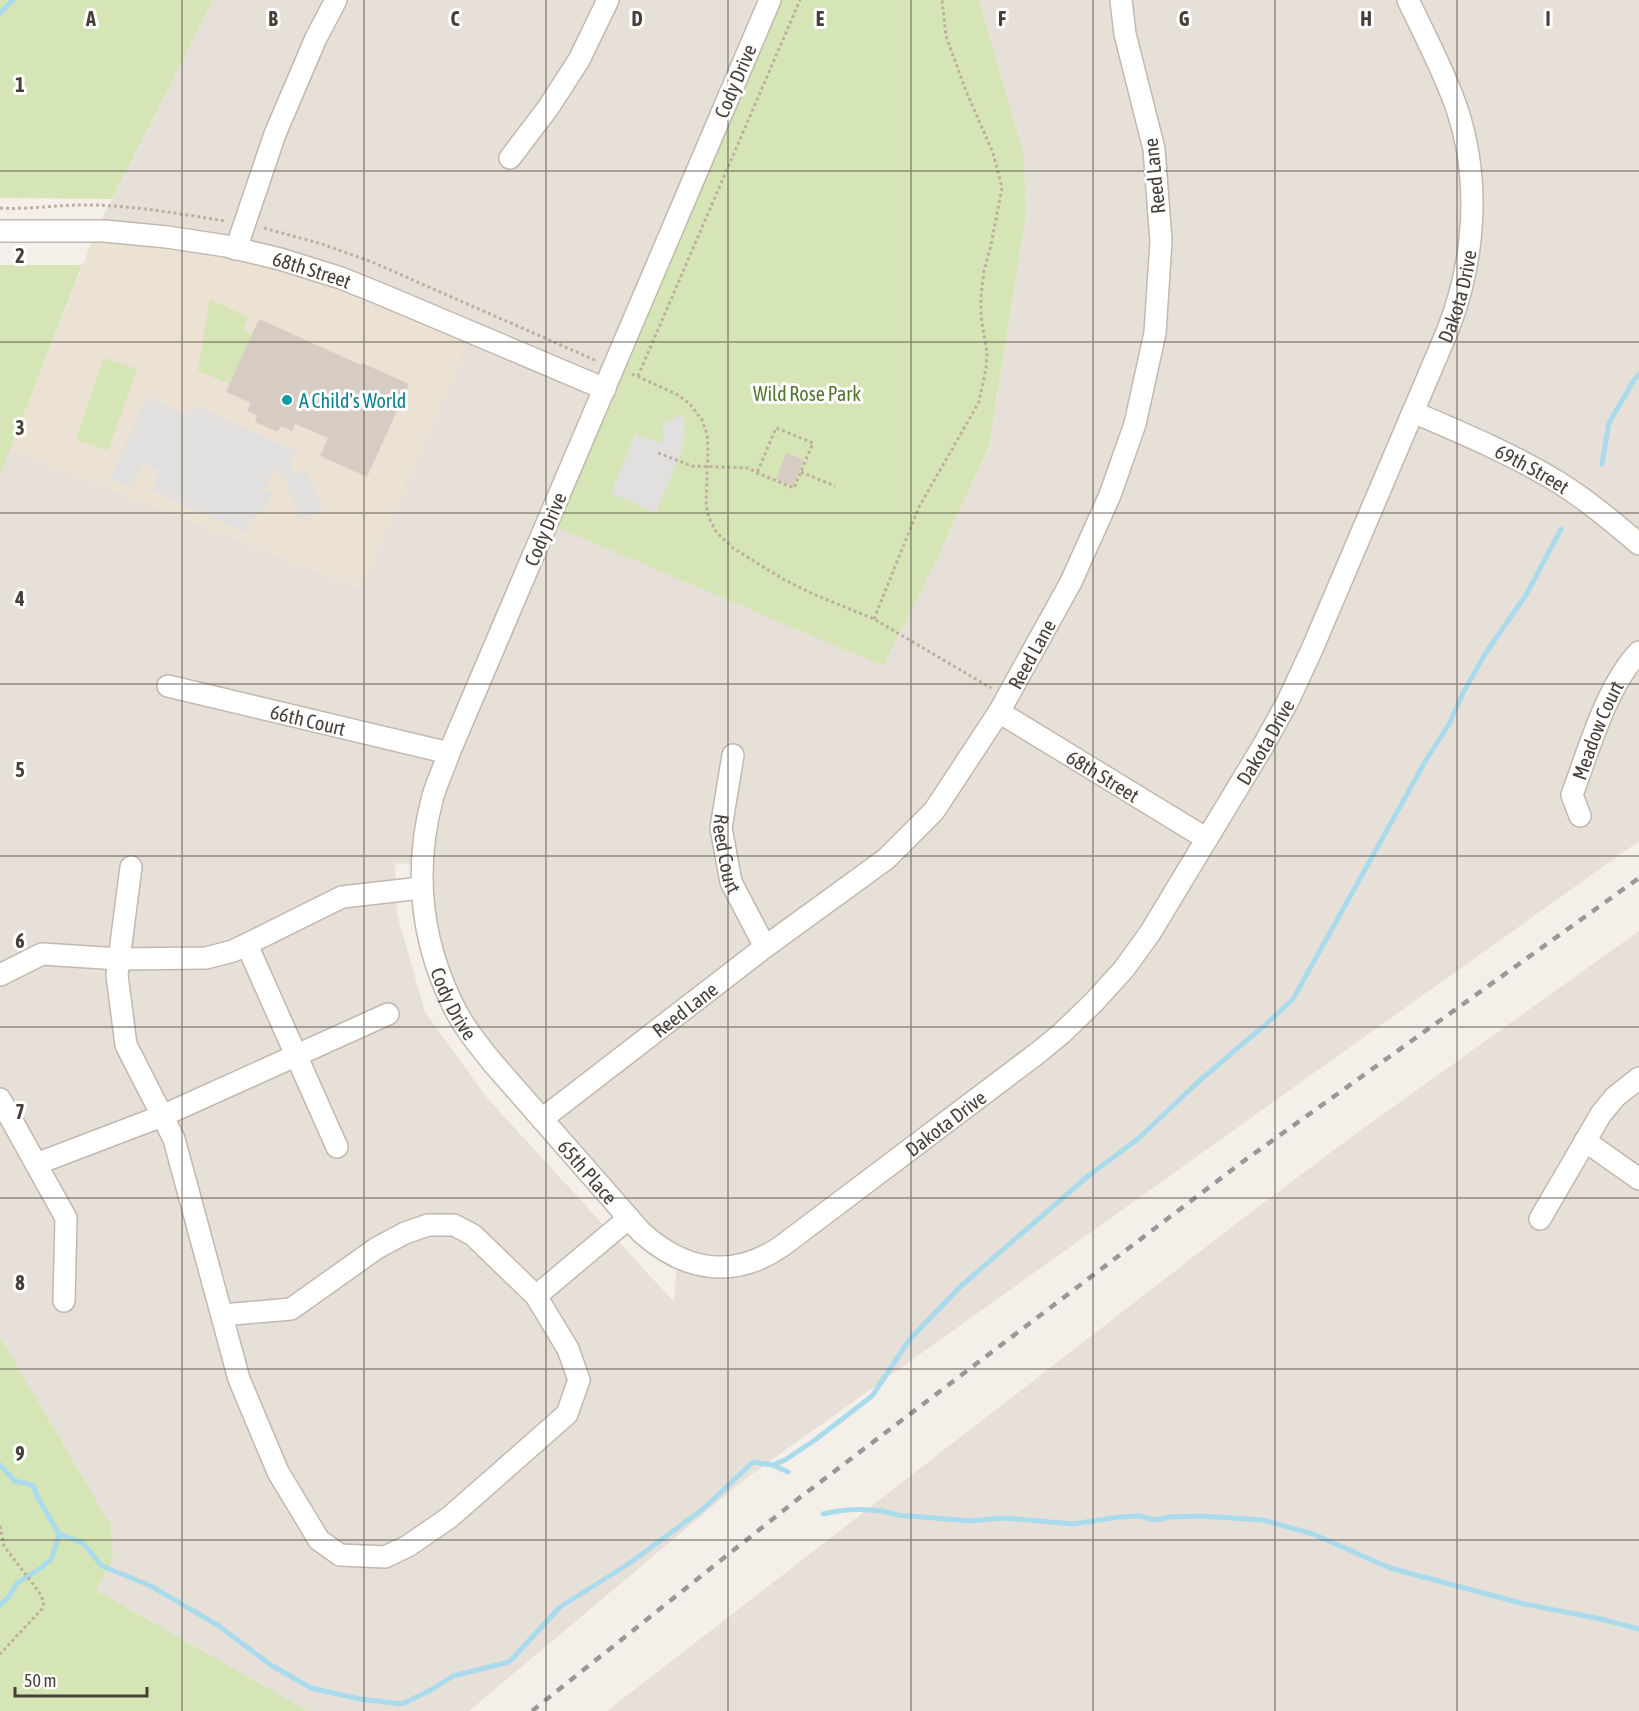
<svg xmlns="http://www.w3.org/2000/svg" width="1639" height="1711" viewBox="0 0 1639 1711" font-family="'Asap Condensed',sans-serif">
  <style>
    .residential { fill: #e7e0d8; fill-rule: evenodd }
    .education { fill: #ece2d4 }
    .green { fill: #d6e5b5 }
    .parking { fill: #e2e0de }
    .lines { fill: none; stroke-linecap: round; stroke-linejoin: round }
    .stream { stroke: #aadbec; stroke-width: 5 }
    .building { fill: #d7ccc3 }
    .minor-casing { stroke: #c2b8af; stroke-width: 24 }
    .path { stroke: #bfaf9f; stroke-width: 3; stroke-dasharray: 3 3; stroke-linecap: butt }
    .minor { stroke: #fff; stroke-width: 21 }
    .rail { stroke: #989898; stroke-width: 4.5; stroke-dasharray: 8 8; stroke-linecap: butt }
    .grid { fill: none; stroke: #473f38; stroke-width: 1.5; stroke-opacity: 0.55 }
    .culture-dot { fill: #0f9aa8; stroke: #fff; stroke-width: 2 }
    .labels { text-anchor: middle; dominant-baseline: central; stroke-width: 6; stroke-linejoin: round; paint-order: stroke }
    .street-label { font-size: 20px; fill: #473f38; stroke: #fff }
    .park-label { font-size: 20px; fill: #54752f; stroke: #fff }
    .culture-label { font-size: 20px; fill: #0d838f; stroke: #fff; text-anchor: start }
    .grid-label { font-size: 20px; text-anchor: middle; font-weight: bold; fill: #473f38; stroke: #fff; stroke-width: 6; stroke-linejoin: round; paint-order: stroke }
  </style>
  <rect width="100%" height="100%" fill="#f4efe9"/>
  <!-- residential -->
  <path class="residential" d="M213,0h557l113,666 51,-101 55,-117 37,-233 -2,-60 -45,-155h660v841l-894,638 -276,232h-161l-212,-121 17,-30 -2,-35 -111,-188v-862l10,-26 351,140 -264,-360zM395,863l26,2 30,138 226,255 -3,44 -186,-203 -63,-87 -28,-98z
    M1639,931v780h-1032l639,-495 108,-81z"/>
  <!-- education -->
  <path class="education" d="M97,229l129,17 247,87 -112,256 -351,-140z"/>
  <!-- green -->
  <path class="green" d="M0,0h213l-101,199 -112,-1z
    M770,0h209l45,155 2,60 -37,232 -55,118 -51,101 -336,-143z
    M0,265h82l-82,210z
    M210,299l39,18 -6,13 9,5 -22,49 -32,-13z
    M104,358l33,11 -29,82 -32,-12z
    M0,1337l111,188 2,35 -17,30 212,121h-308z"/>
  <!-- parking -->
  <path class="parking" d="M147,396l41,20 5,-11 103,46 -7,15 6,8 12,-5 16,41 -22,9 -17,-41 -8,-10 -11,22 7,4 -9,20 -7,-3 -10,22 -94,-43 7,-19 -16,-8 -11,25 -22,-9z
    M683,414l2,25 -3,11 -26,63 -45,-20 24,-59 27,9 2,-10 -2,-9z"/>
  <g class="lines">
    <!-- stream -->
    <path class="stream" d="M0,13l13,-13
      M1602,464l7,-41 25,-43 5,-6
      M0,1465l15,16 18,4 5,13 21,36 -7,24 -11,10 -24,15 -9,15 -8,7
      M773,1465l12,-5 30,-20 57,-44 38,-57 51,-53 127,-110 50,-37 61,-58 66,-56 28,-26 133,-239 23,-36 14,-31 22,-39 41,-59 35,-66
      M823,1514c20,-5 37,-6 58,-3 12,2 17,6 29,5l61,5 32,-3 70,6 46,-7 21,-1 14,4 16,-3 30,-1 63,4 50,14 77,34 134,36 77,15 38,10
      M59,1534l24,9 19,23 49,20 68,40 52,39 40,23 49,11 42,5 27,-13 24,-15 56,-14 51,-55 67,-42 76,-56 50,-47 20,3 15,7"/>
  </g>
  <!-- building -->
  <path class="building" d="M259,319l102,46 1,-2 47,21 -42,93 -47,-21 8,-18 -33,-14 -3,7 -11,-5 -3,6 -23,-10 2,-7 -10,-4 4,-8 -25,-11z
    M786,453l18,7 -11,26 -17,-7z"/>
  <g class="lines">
    <defs>
      <g id="minor">
        <path id="s1" d="M770,0l-321,753c-5,15 -12,29 -16,43 -19,70 -13,140 18,205 10,23 26,42 41,61l149,170c43,39 92,48 141,14l257,-194 23,-19 32,-31 30,-33 26,-36 113,-187 25,-45 25,-54 134,-315c28,-70 34,-151 10,-223 -13,-38 -32,-73 -49,-109"/>
        <path d="M510,158l38,-50 31,-48 29,-60"/>
        <path id="s2" d="M0,231h104l63,6 59,9 54,13 61,19 42,17 222,94"/>
        <path d="M236,249l39,-115 41,-96 20,-38"/>
        <path id="s3" d="M1413,412c49,21 99,42 145,70 29,18 55,40 81,62"/>
        <path id="s4" d="M168,686l281,67"/>
        <path id="s5" d="M999,712l208,127"/>
        <path id="s6" d="M733,755l-12,73 10,54 34,65"/>
        <path id="s7" d="M1580,816l-8,-21c17,-46 34,-108 67,-143"/>
        <path d="M131,867l-14,108 9,70 48,94 65,240 39,93 41,68 21,15 45,2 23,-11 42,-29 117,-103 12,-34 -11,-31 -32,-53 93,-78"/>
        <path d="M247,945l90,202"/>
        <path d="M0,975l42,-21 77,5 87,-1 27,-7 109,-54 79,-9"/>
        <path d="M0,1099l66,119 -2,83"/>
        <path id="s8" d="M542,1119l223,-172 121,-88 48,-48 65,-99 72,-130 39,-87 25,-71 20,-91 6,-92 -7,-92 -29,-115 -4,-34"/>
        <path d="M1585,1141l54,38"/>
        <path d="M36,1164l126,-48 226,-102"/>
        <path d="M1540,1219l61,-105 14,-17 24,-19"/>
        <path d="M222,1315l69,-6 86,-61 28,-15 23,-8h26l19,10 63,61"/>
      </g>
    </defs>
    <!-- minor casing -->
    <use href="#minor" class="minor-casing"/>
    <!-- path -->
    <path class="path" d="M0,208c31,2 61,-4 92,-3 45,1 89,9 133,16
      M264,228l58,16 50,18 225,99
      M632,374l46,21 12,9 12,16 5,14 1,14 -2,57 3,13 8,15 16,15 50,31 30,15 61,25 117,69
      M638,376l162,-376
      M658,453l34,13 57,2 8,5 37,15 19,-45 -37,-15 -19,45
      M801,472l34,14
      M874,619l45,-112 60,-105 7,-34 1,-15 -6,-37v-20l3,-25 7,-26 11,-57 -9,-35 -27,-62 -20,-55 -4,-36
      M0,1526l4,20 35,46 5,10 -2,7 -42,45"/>
    <!-- minor -->
    <use href="#minor" class="minor"/>
    <!-- rail -->
    <path class="rail" d="M532,1711l262,-209 447,-339 398,-285"/>
  </g>
  <!-- grid -->
  <path class="grid" d="M182,0v1711M364,0v1711M546,0v1711M728,0v1711M911,0v1711M1093,0v1711M1275,0v1711M1457,0v1711M0,171h1639M0,342h1639M0,513h1639M0,684h1639M0,856h1639M0,1027h1639M0,1198h1639M0,1369h1639M0,1540h1639"/>
  <!-- markers -->
  <circle class="culture-dot" cx="287" cy="400" r="6"/>
  <g class="labels">
    <!-- street labels -->
    <g class="street-label">
      <text transform="translate(735 81) rotate(-67)">Cody Drive</text>
      <text transform="translate(1154 176) rotate(-96)">Reed Lane</text>
      <text stroke="none"><textPath href="#s2" startOffset="316">68th Street</textPath></text>
      <text stroke="none"><textPath href="#s1" startOffset="2724">Dakota Drive</textPath></text>
      <text stroke="none"><textPath href="#s3" startOffset="132">69th Street</textPath></text>
      <text transform="translate(545 529) rotate(-67)">Cody Drive</text>
      <text stroke="none"><textPath href="#s8" startOffset="684">Reed Lane</textPath></text>
      <text stroke="none"><textPath href="#s4" startOffset="144">66th Court</textPath></text>
      <text stroke="none"><textPath href="#s7" startOffset="92">Meadow Court</textPath></text>
      <text stroke="none"><textPath href="#s1" startOffset="2238">Dakota Drive</textPath></text>
      <text stroke="none"><textPath href="#s5" startOffset="122">68th Street</textPath></text>
      <text stroke="none"><textPath href="#s6" startOffset="100">Reed Court</textPath></text>
      <text stroke="none"><textPath href="#s1" startOffset="1078">Cody Drive</textPath></text>
      <text stroke="none"><textPath href="#s8" startOffset="180">Reed Lane</textPath></text>
      <text stroke="none"><textPath href="#s1" startOffset="1734">Dakota Drive</textPath></text>
      <text stroke="none"><textPath href="#s1" startOffset="1294">65th Place</textPath></text>
    </g>
    <!-- park labels -->
    <g class="park-label">
      <text x="807" y="393">Wild Rose Park</text>
    </g>
    <!-- culture labels -->
    <g class="culture-label">
      <text x="299" y="400">A Child's World</text>
    </g>
  </g>
  <g class="grid-label">
    <text x="91" y="26">A</text>
    <text x="273" y="26">B</text>
    <text x="455" y="26">C</text>
    <text x="637" y="26">D</text>
    <text x="820" y="26">E</text>
    <text x="1002" y="26">F</text>
    <text x="1184" y="26">G</text>
    <text x="1366" y="26">H</text>
    <text x="1548" y="26">I</text>
    <text x="20" y="92">1</text>
    <text x="20" y="263">2</text>
    <text x="20" y="435">3</text>
    <text x="20" y="606">4</text>
    <text x="20" y="777">5</text>
    <text x="20" y="948">6</text>
    <text x="20" y="1119">7</text>
    <text x="20" y="1290">8</text>
    <text x="20" y="1461">9</text>
  </g>
  <!-- scale -->
  <path d="M15 1687v9h132v-9" fill="none" stroke="#473f38" stroke-width="3"/>
  <text x="24" y="1687" font-size="18" fill="#473f38" stroke="#ffffff" stroke-width="4.5" paint-order="stroke">50 m</text>
</svg>
